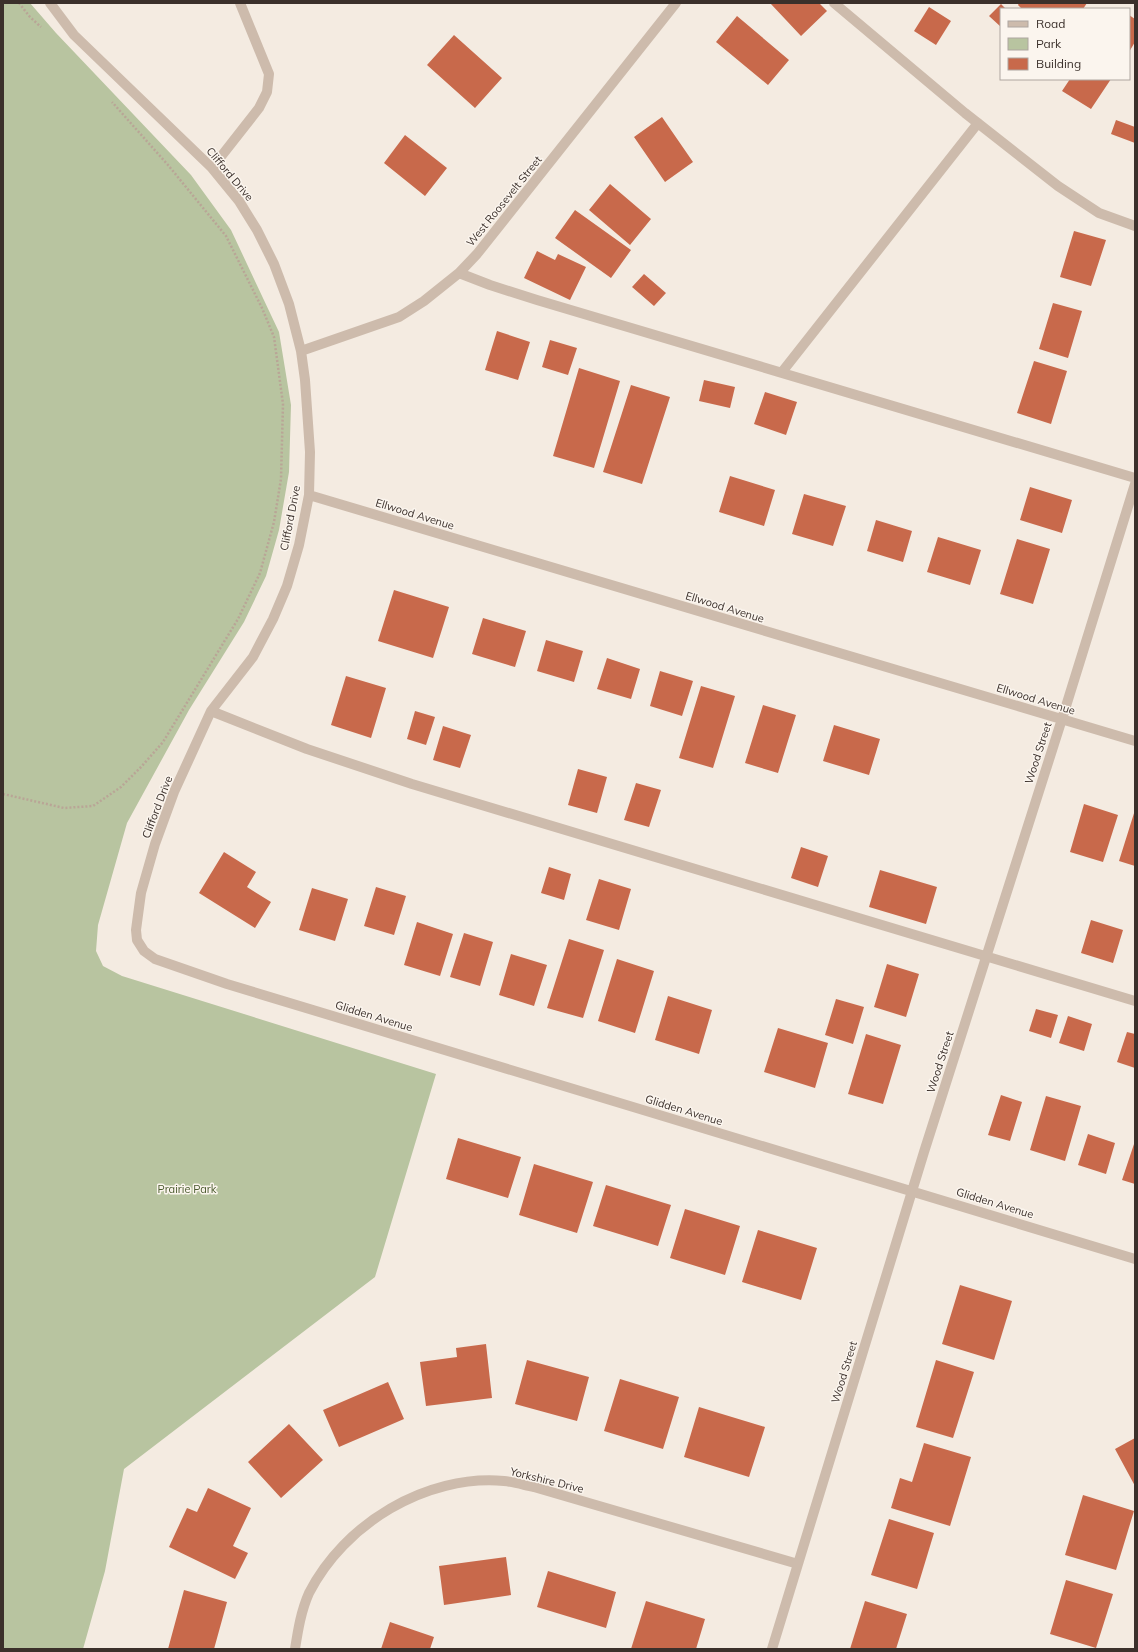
<svg xmlns="http://www.w3.org/2000/svg" width="1138" height="1652" viewBox="0 0 1138 1652" font-family="Mulish,sans-serif">
  <style>
    .green { fill: #b8c4a0 }
    .building { fill: #c8694b }
    .lines { fill: none; stroke-linecap: round; stroke-linejoin: round }
    .path { stroke: #b9a596; stroke-width: 2.5; stroke-dasharray: 2 2; stroke-linecap: butt }
    .minor { stroke: #cdbbac; stroke-width: 10 }
    .labels { text-anchor: middle; dominant-baseline: central; stroke-width: 3; stroke-linejoin: round; paint-order: stroke }
    .street-label { font-size: 11px; fill: #3b302b; stroke: #fbf5ee }
    .park-label { font-size: 11px; fill: #4a5a2e; stroke: #fbf5ee }
  </style>
  <rect width="100%" height="100%" fill="#f4ebe1"/>
  <!-- green -->
  <path class="green" d="M3,3h27l26,30 135,142 40,55 48,102 12,73 -2,67 -10,58 -13,46 -22,46 -55,88 -62,113 -29,102 -2,26 7,15 19,10 314,98 -61,203 -251,192 -19,102 -22,78h-80z"/>
  <!-- building -->
  <path class="building" d="M770,3h49l8,8 -26,25z
    M1019,3h68l-4,6h-61l-4,-4z
    M1001,4l5,5h-5v18l-12,-11z
    M929,7l22,14 -15,24 -22,-14z
    M1129,15l6,4v23l-6,10z
    M737,16l52,44 -21,25 -52,-43z
    M454,35l48,43 -27,30 -48,-43z
    M1070,79h41l-20,30 -29,-18z
    M662,117l31,45 -28,20 -31,-45z
    M1116,120l19,7v16l-24,-9z
    M405,135l42,33 -22,28 -41,-33z
    M610,184l41,35 -21,26 -41,-35z
    M575,210l56,40 -20,28 -56,-40z
    M1074,231l32,9 -15,46 -31,-9z
    M537,251l18,9 3,-6 28,13 -16,33 -46,-22z
    M644,274l22,19 -12,13 -22,-19z
    M1053,303l29,8 -14,47 -29,-9z
    M497,331l33,11 -12,38 -33,-10z
    M550,340l27,8 -9,27 -26,-8z
    M1034,361l33,10 -16,53 -34,-11z
    M579,368l41,13 -26,87 -41,-12z
    M704,380l31,7 -5,21 -31,-7z
    M631,385l39,12 -28,87 -39,-12z
    M765,392l32,10 -11,33 -32,-11z
    M730,476l45,14 -11,36 -45,-14z
    M1030,487l42,13 -10,33 -42,-13z
    M804,494l42,12 -13,40 -41,-12z
    M876,520l36,11 -9,31 -36,-11z
    M938,537l43,13 -11,35 -43,-13z
    M1017,539l33,10 -17,55 -33,-10z
    M394,590l55,17 -16,51 -55,-17z
    M483,618l43,13 -11,36 -43,-13z
    M546,640l37,11 -9,31 -37,-11z
    M607,658l33,11 -9,30 -34,-10z
    M660,671l33,10 -11,35 -32,-10z
    M346,676l40,12 -15,50 -40,-13z
    M701,686l34,10 -22,72 -34,-10z
    M763,705l33,10 -18,58 -33,-10z
    M415,711l20,6 -9,28 -19,-6z
    M834,725l46,14 -11,36 -46,-14z
    M443,726l28,9 -11,33 -27,-8z
    M578,769l29,8 -10,36 -29,-8z
    M636,783l25,7 -12,37 -25,-7z
    M1084,804l34,11 -15,47 -33,-10z
    M1135,810v56l-16,-5z
    M801,847l27,9 -10,31 -27,-9z
    M224,852l32,20 -9,15 24,15 -16,26 -56,-35z
    M549,867l22,7 -7,26 -23,-7z
    M880,870l57,17 -11,37 -57,-17z
    M599,879l32,10 -12,41 -33,-10z
    M376,887l30,9 -12,39 -30,-9z
    M312,888l36,11 -13,42 -36,-11z
    M1091,920l32,10 -10,33 -32,-10z
    M417,922l36,12 -13,42 -36,-11z
    M464,933l29,9 -13,44 -30,-9z
    M569,939l35,11 -21,68 -36,-10z
    M511,954l36,11 -13,41 -35,-11z
    M617,959l37,12 -19,62 -37,-12z
    M887,964l32,10 -13,43 -32,-10z
    M668,996l44,14 -13,44 -44,-14z
    M836,999l28,8 -11,37 -28,-9z
    M1036,1009l22,6 -7,23 -22,-7z
    M1068,1016l24,8 -8,27 -25,-8z
    M778,1028l50,15 -13,45 -51,-16z
    M1127,1032l8,2v34l-18,-6z
    M866,1034l35,11 -18,59 -35,-10z
    M1001,1095l21,7 -12,39 -22,-6z
    M1046,1096l35,10 -16,55 -35,-11z
    M1088,1134l27,9 -9,31 -28,-9z
    M458,1138l63,19 -13,41 -62,-19z
    M1135,1141v43l-13,-4z
    M534,1164l59,18 -16,51 -58,-18z
    M606,1185l65,20 -13,41 -65,-20z
    M685,1209l55,17 -15,49 -55,-17z
    M758,1230l59,18 -16,52 -59,-18z
    M960,1285l52,16 -18,59 -52,-16z
    M486,1344l6,54 -66,8 -6,-44 37,-5 -1,-9z
    M527,1360l62,17 -12,44 -62,-17z
    M936,1360l38,12 -21,66 -37,-11z
    M620,1379l59,18 -16,52 -59,-18z
    M388,1382l16,37 -65,28 -16,-37z
    M699,1407l66,20 -16,50 -65,-20z
    M289,1424l34,36 -42,38 -33,-36z
    M1135,1438v48l-20,-37z
    M924,1443l47,14 -21,69 -59,-18 9,-30 12,4z
    M208,1488l43,20 -18,38 15,7 -13,26 -66,-32 18,-39 10,4z
    M1083,1495l51,16 -18,59 -51,-15z
    M889,1519l45,14 -17,56 -46,-14z
    M506,1557l5,38 -67,10 -5,-39z
    M548,1571l68,21 -10,36 -69,-21z
    M1066,1580l47,14 -17,54 -46,-14z
    M184,1590l43,12 -13,47h-46z
    M646,1601l59,18 -9,30h-65z
    M865,1601l42,13 -11,35h-46z
    M390,1622l44,15 -4,12h-49z"/>
  <g class="lines">
    <!-- path -->
    <path class="path" d="M19,3l11,14 11,10
      M3,794l61,14 29,-2 28,-19 20,-20 22,-25 75,-123 22,-46 14,-51 7,-43 2,-75 -9,-67 -12,-29 -36,-72 -58,-71 -56,-63"/>
    <!-- minor -->
    <path class="minor" d="M50,3l24,32 138,133 27,33 18,29 17,34 15,40 12,47 4,29 5,72 -1,43 -10,50 -12,41 -14,33 -20,38 -42,54 -37,81 -19,52 -14,49 -3,22 -2,15 1,10 7,11 11,8 72,25 908,275
      M834,3l131,110 93,73 41,27 36,13
      M212,168l47,-60 8,-16 2,-18 -29,-71
      M459,273l31,12 47,15 598,178
      M301,351l98,-34 25,-16 35,-28 18,-19 199,-251
      M782,372l196,-249
      M309,495l826,246
      M211,711l96,38 105,35 723,217
      M295,1649c3,-19 6,-38 14,-56 35,-69 117,-119 195,-112 10,1 20,4 30,6l264,77
      M772,1649l152,-497 138,-433 73,-235"/>
  </g>
  <g class="labels">
    <!-- street labels -->
    <g class="street-label">
      <text transform="translate(230 174) rotate(50)">Clifford Drive</text>
      <text transform="translate(504 201) rotate(-51)">West Roosevelt Street</text>
      <text transform="translate(415 514) rotate(17)">Ellwood Avenue</text>
      <text transform="translate(290 518) rotate(-79)">Clifford Drive</text>
      <text transform="translate(725 607) rotate(17)">Ellwood Avenue</text>
      <text transform="translate(1036 699) rotate(17)">Ellwood Avenue</text>
      <text transform="translate(1038 753) rotate(-72)">Wood Street</text>
      <text transform="translate(157 807) rotate(-69)">Clifford Drive</text>
      <text transform="translate(374 1016) rotate(17)">Glidden Avenue</text>
      <text transform="translate(940 1062) rotate(-72)">Wood Street</text>
      <text transform="translate(684 1110) rotate(17)">Glidden Avenue</text>
      <text transform="translate(995 1203) rotate(17)">Glidden Avenue</text>
      <text transform="translate(844 1372) rotate(-73)">Wood Street</text>
      <text transform="translate(547 1480) rotate(14)">Yorkshire Drive</text>
    </g>
    <!-- park labels -->
    <g class="park-label">
      <text x="187" y="1189">Prairie Park</text>
    </g>
  </g>
  <!-- border -->
  <rect width="1138" height="1652" fill="none" stroke="#3b302b" stroke-width="8"/>
  <!-- legend -->
  <rect x="1000" y="8" width="130" height="72" fill="#fbf5ee" stroke="#aea6a0"/>
  <rect x="1008" y="21" width="20" height="6" fill="#cdbbac" stroke="#aea6a0"/>
  <text x="1036" y="28" font-size="12" fill="#3b302b">Road</text>
  <rect x="1008" y="38" width="20" height="12" fill="#b8c4a0" stroke="#aea6a0"/>
  <text x="1036" y="48" font-size="12" fill="#3b302b">Park</text>
  <rect x="1008" y="58" width="20" height="12" fill="#c8694b" stroke="#aea6a0"/>
  <text x="1036" y="68" font-size="12" fill="#3b302b">Building</text>
</svg>
